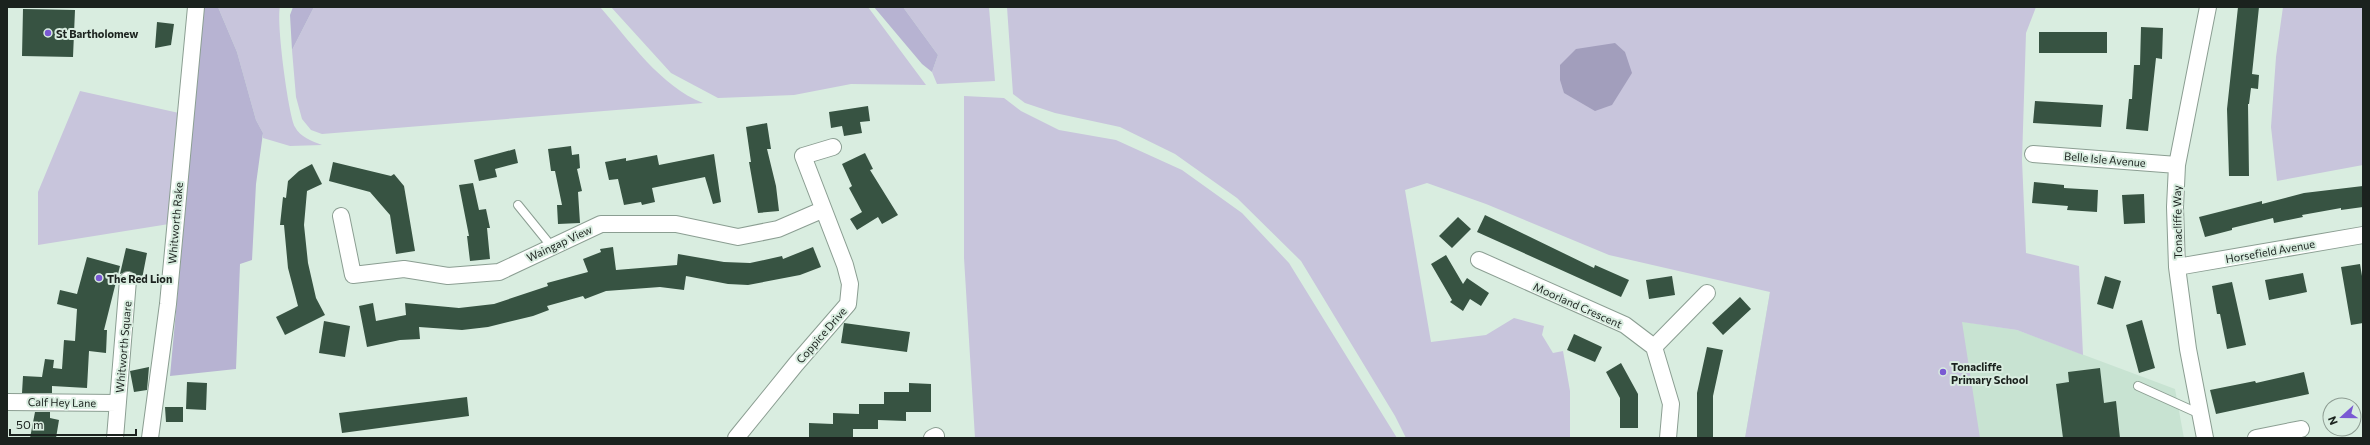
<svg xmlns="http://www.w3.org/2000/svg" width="2370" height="445" viewBox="0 0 2370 445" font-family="Commissioner,sans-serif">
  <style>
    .built { fill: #c8e3d2 }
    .green { fill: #c8c5dc }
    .forest { fill: #b7b3d2 }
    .water { fill: #a29ebc }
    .building { fill: #375342 }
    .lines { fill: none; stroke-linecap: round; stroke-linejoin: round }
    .service-casing { stroke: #8b9e92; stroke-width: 10 }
    .minor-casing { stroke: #8b9e92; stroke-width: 18 }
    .service { stroke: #fff; stroke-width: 8 }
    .minor { stroke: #fff; stroke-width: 16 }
    .poi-dot { fill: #7a59d3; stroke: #d9ede0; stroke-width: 1.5 }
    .labels { text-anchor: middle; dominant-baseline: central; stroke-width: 4; stroke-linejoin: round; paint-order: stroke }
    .poi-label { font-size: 11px; font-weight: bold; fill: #1b221e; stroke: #d9ede0; text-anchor: start }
    .street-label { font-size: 11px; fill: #1b221e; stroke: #d9ede0 }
  </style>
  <rect width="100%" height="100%" fill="#d9ede0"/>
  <!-- built -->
  <path class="built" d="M1770,292l247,38 158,59 9,49h-439z"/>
  <!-- green -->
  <path class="green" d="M218,7h62c-4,13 8,106 15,120 5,10 17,14 27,18l-32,1 -27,-8v-5l-7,-13 -19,-68z
    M314,7h286c30,34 60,79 103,96l-381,31 -11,-4 -9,-11 -6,-22 -4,-47z
    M611,7h257l58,78 -75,-1 -57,11 -76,3 -47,-25z
    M903,7h86l6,74 -58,3 -5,-12 6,-17z
    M1007,7h1029l-10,26 -4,127 4,93 53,13 4,89 -66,-25 -55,-8 18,116h-235l25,-146 -161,-37 -123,-51 -59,-21 -22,7 26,152 55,-7 28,-17 30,8 -2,9 11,18 10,-2 7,40v47h-164l-11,-22 -94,-155 -64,-63 -62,-44 -55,-27 -65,-14 -30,-10 -12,-9z
    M2283,7h80v158l-86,16 -6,-54 5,-70z
    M80,91l99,22 -10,111 -131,21v-53z
    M964,96l40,2 17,13 38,19 57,10 66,30 60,43 47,50 108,175h-422l-11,-180z"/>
  <!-- forest -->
  <path class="forest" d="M204,7h14l19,45 19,68 7,13 -7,51 -4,76 -12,4 -4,105 -66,7z
    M293,7h21l-22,43 -2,-35z
    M874,7h29l35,48 -6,17 -10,-8z"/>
  <!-- water -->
  <path class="water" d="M1615,43l10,9 7,21 -20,32 -17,6 -31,-18 -4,-13v-15l16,-16z"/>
  <!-- building -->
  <path class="building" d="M2238,7h21l-7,67 7,1 -1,14 -7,-1 -2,16h-1l1,72h-20l-2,-67z
    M23,9l52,1 -2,47 -51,-1z
    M157,22l17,2 -3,21 -16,3z
    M2141,27l22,1 -1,31 -6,-1 -8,73 -22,-2 3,-30h3l2,-34h6z
    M2039,32h68v21h-68z
    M2035,101l68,4 -2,22 -68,-4z
    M868,106l2,15 -10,1 2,11 -18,3 -2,-10 -11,2 -2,-16z
    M767,123l4,26h-4l9,37 3,25 -21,2 -9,-51h2l-5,-35z
    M571,146l1,9 7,-1 1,14 -3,1 5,22 -4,1 2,31 -22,1 -1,-19h5l-7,-34h-4l-3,-22z
    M515,149l3,14 -23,6 2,8 -18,4 -5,-21z
    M865,153l8,16 -3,1 28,45 -16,9 -4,-7 -21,13 -7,-11 12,-7 -13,-24 3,-2 -10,-22z
    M714,154l7,48 -8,2 -8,-27 -53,11 3,14 -13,3 -1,-3 -17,3 -6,-26 -9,1 -4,-18 21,-4v3l31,-6 2,10z
    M333,162l58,14 3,-2 10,12 11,65 -19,3 -6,-39 -20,-23 -41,-11z
    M312,164l10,20 -15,7 -3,34 4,38 8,35 9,17 -40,20 -9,-18 22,-11 -10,-38 -4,-43h-4l3,-28 3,1 2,-17 11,-10z
    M2034,182l30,3v3l34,2 -1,22 -30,-2 1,-4 -36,-3z
    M473,183l6,27 7,-1 4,19h-3l3,31 -20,2 -3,-25h2l-10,-51z
    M2363,186v21l-22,3v-2l-39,7 1,2 -29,6 -1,-5 -41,10v2l-27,7 -6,-20 63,-16v3l42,-11z
    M2144,194l1,29 -21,1 -2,-29z
    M1485,215l109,53 1,-3 34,15 -8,17 -144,-65z
    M1458,217l13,12 -19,19 -13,-12z
    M613,247l3,23 61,-5 1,-11 46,8 26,1 32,-7 1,3 30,-12 8,20 -21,8 -52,10 -20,-1 -42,-8 -2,14 -24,-3 -54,4 -21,8 -2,-3 -36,10 2,4 -16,6 -45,11 -26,3 -43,-3 1,12 -20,1 -33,7 -8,-41 14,-3 3,18 30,-6 -1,-12 54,5 35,-4 54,-18 -1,-3 41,-11 -5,-13 18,-7 -1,-3z
    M126,248l21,5 -5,26 -5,-1 -8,-7 -9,3z
    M1446,255l17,29 4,-6 22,15 -8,13 -11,-7 -7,12 -13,-9 2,-2 -21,-36z
    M87,257l33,9 -16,64h3l-1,23 -17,-2 -2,37 -35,-2v7h-30l1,-17 19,1 3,-18 9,1 -1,8 9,1 2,-29 11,1 2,-32 -20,-5 3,-14 17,4z
    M2360,264l3,18v41l-12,2 -10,-58z
    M2303,273l4,19 -38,8 -4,-20z
    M1672,276l3,19 -26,4 -3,-19z
    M2105,276l16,5 -8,28 -16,-5z
    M2232,282l14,63 -19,4 -7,-35h-3l-5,-28z
    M1740,297l11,12 -28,26 -11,-12z
    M2142,320l13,48 -16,5 -13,-48z
    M324,321l26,5 -5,31 -26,-4z
    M844,323l66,9 -3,20 -66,-9z
    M1574,334l28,13 -7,15 -28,-12z
    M1707,347l16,3 -10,46v42h-16v-45z
    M1621,363l17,31v34h-18v-30l-14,-26z
    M149,367l-2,23 -13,2 -4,-21z
    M2100,368l4,35 12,-2 4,37h-57l-7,-54 13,-2 -1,-10z
    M2304,372l5,22 -93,20 -6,-24 45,-9 1,2z
    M187,382l20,1 -1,27 -20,-1z
    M909,383l22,1v28h-25v9l-28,-1v9h-25v9h-44v-15l24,1v-11l26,1v-10h25v-12h25z
    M467,397l2,19 -127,17 -3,-20z
    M165,407h18v15h-17z
    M35,412h15v6l9,2 -3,18h-26z"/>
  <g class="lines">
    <defs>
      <path id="service" d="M518,205l34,42
        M2138,386l62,28"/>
      <path id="minor" d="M2033,154l144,11
        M341,216l12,59 51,-6 44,7 51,-4 102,-48h75l62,13 40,-8 44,-19
        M1479,260l146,65 29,22 17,57 -3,34
        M2177,267l186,-32
        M1654,347l53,-54
        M7,402l111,1
        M115,438l13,-158
        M150,438l18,-134 28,-297
        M736,438l60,-74 52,-60 2,-20 -5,-19 -42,-109 30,-9
        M932,438l4,-2
        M2205,438l-17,-89 -11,-82 -2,-60 2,-42 31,-158
        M2256,438l45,-9"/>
    </defs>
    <!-- service casing -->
    <use href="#service" class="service-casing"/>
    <!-- minor casing -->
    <use href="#minor" class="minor-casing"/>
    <!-- service -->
    <use href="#service" class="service"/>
    <!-- minor -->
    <use href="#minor" class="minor"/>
  </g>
  <!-- markers -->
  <g class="poi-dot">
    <circle cx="48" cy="33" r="4"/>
    <circle cx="99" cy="278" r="4"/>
    <circle cx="1943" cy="372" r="4"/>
  </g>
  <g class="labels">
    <!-- poi labels -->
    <g class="poi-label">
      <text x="56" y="33">St Bartholomew</text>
      <text x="107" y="278">The Red Lion</text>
      <text x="1951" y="366">Tonacliffe<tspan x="1951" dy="13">Primary School</tspan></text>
    </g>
    <!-- street labels -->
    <g class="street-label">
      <text transform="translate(2105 159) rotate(5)">Belle Isle Avenue</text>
      <text transform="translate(2177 222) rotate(-91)">Tonacliffe Way</text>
      <text transform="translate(175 223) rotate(-85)">Whitworth Rake</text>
      <text transform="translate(559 243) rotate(-25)">Waingap View</text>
      <text transform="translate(2270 251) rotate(-10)">Horsefield Avenue</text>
      <text transform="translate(1578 305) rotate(24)">Moorland Crescent</text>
      <text transform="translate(821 335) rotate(-49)">Coppice Drive</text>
      <text transform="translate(123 347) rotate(-85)">Whitworth Square</text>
      <text transform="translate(62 402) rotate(1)">Calf Hey Lane</text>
    </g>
  </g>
  <!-- border -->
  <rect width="2370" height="445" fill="none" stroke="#1b221e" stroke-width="16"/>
  <!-- north arrow -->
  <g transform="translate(2342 417) rotate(249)"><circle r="19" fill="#d9ede0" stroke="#8d9c92"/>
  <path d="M0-3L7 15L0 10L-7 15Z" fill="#7a59d3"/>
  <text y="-6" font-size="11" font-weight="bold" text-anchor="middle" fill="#1b221e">N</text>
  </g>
  <!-- scale -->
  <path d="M10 429v6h126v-6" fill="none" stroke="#1b221e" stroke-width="2"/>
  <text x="16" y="429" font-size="12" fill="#1b221e" stroke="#d9ede0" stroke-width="3" paint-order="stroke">50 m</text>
</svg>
